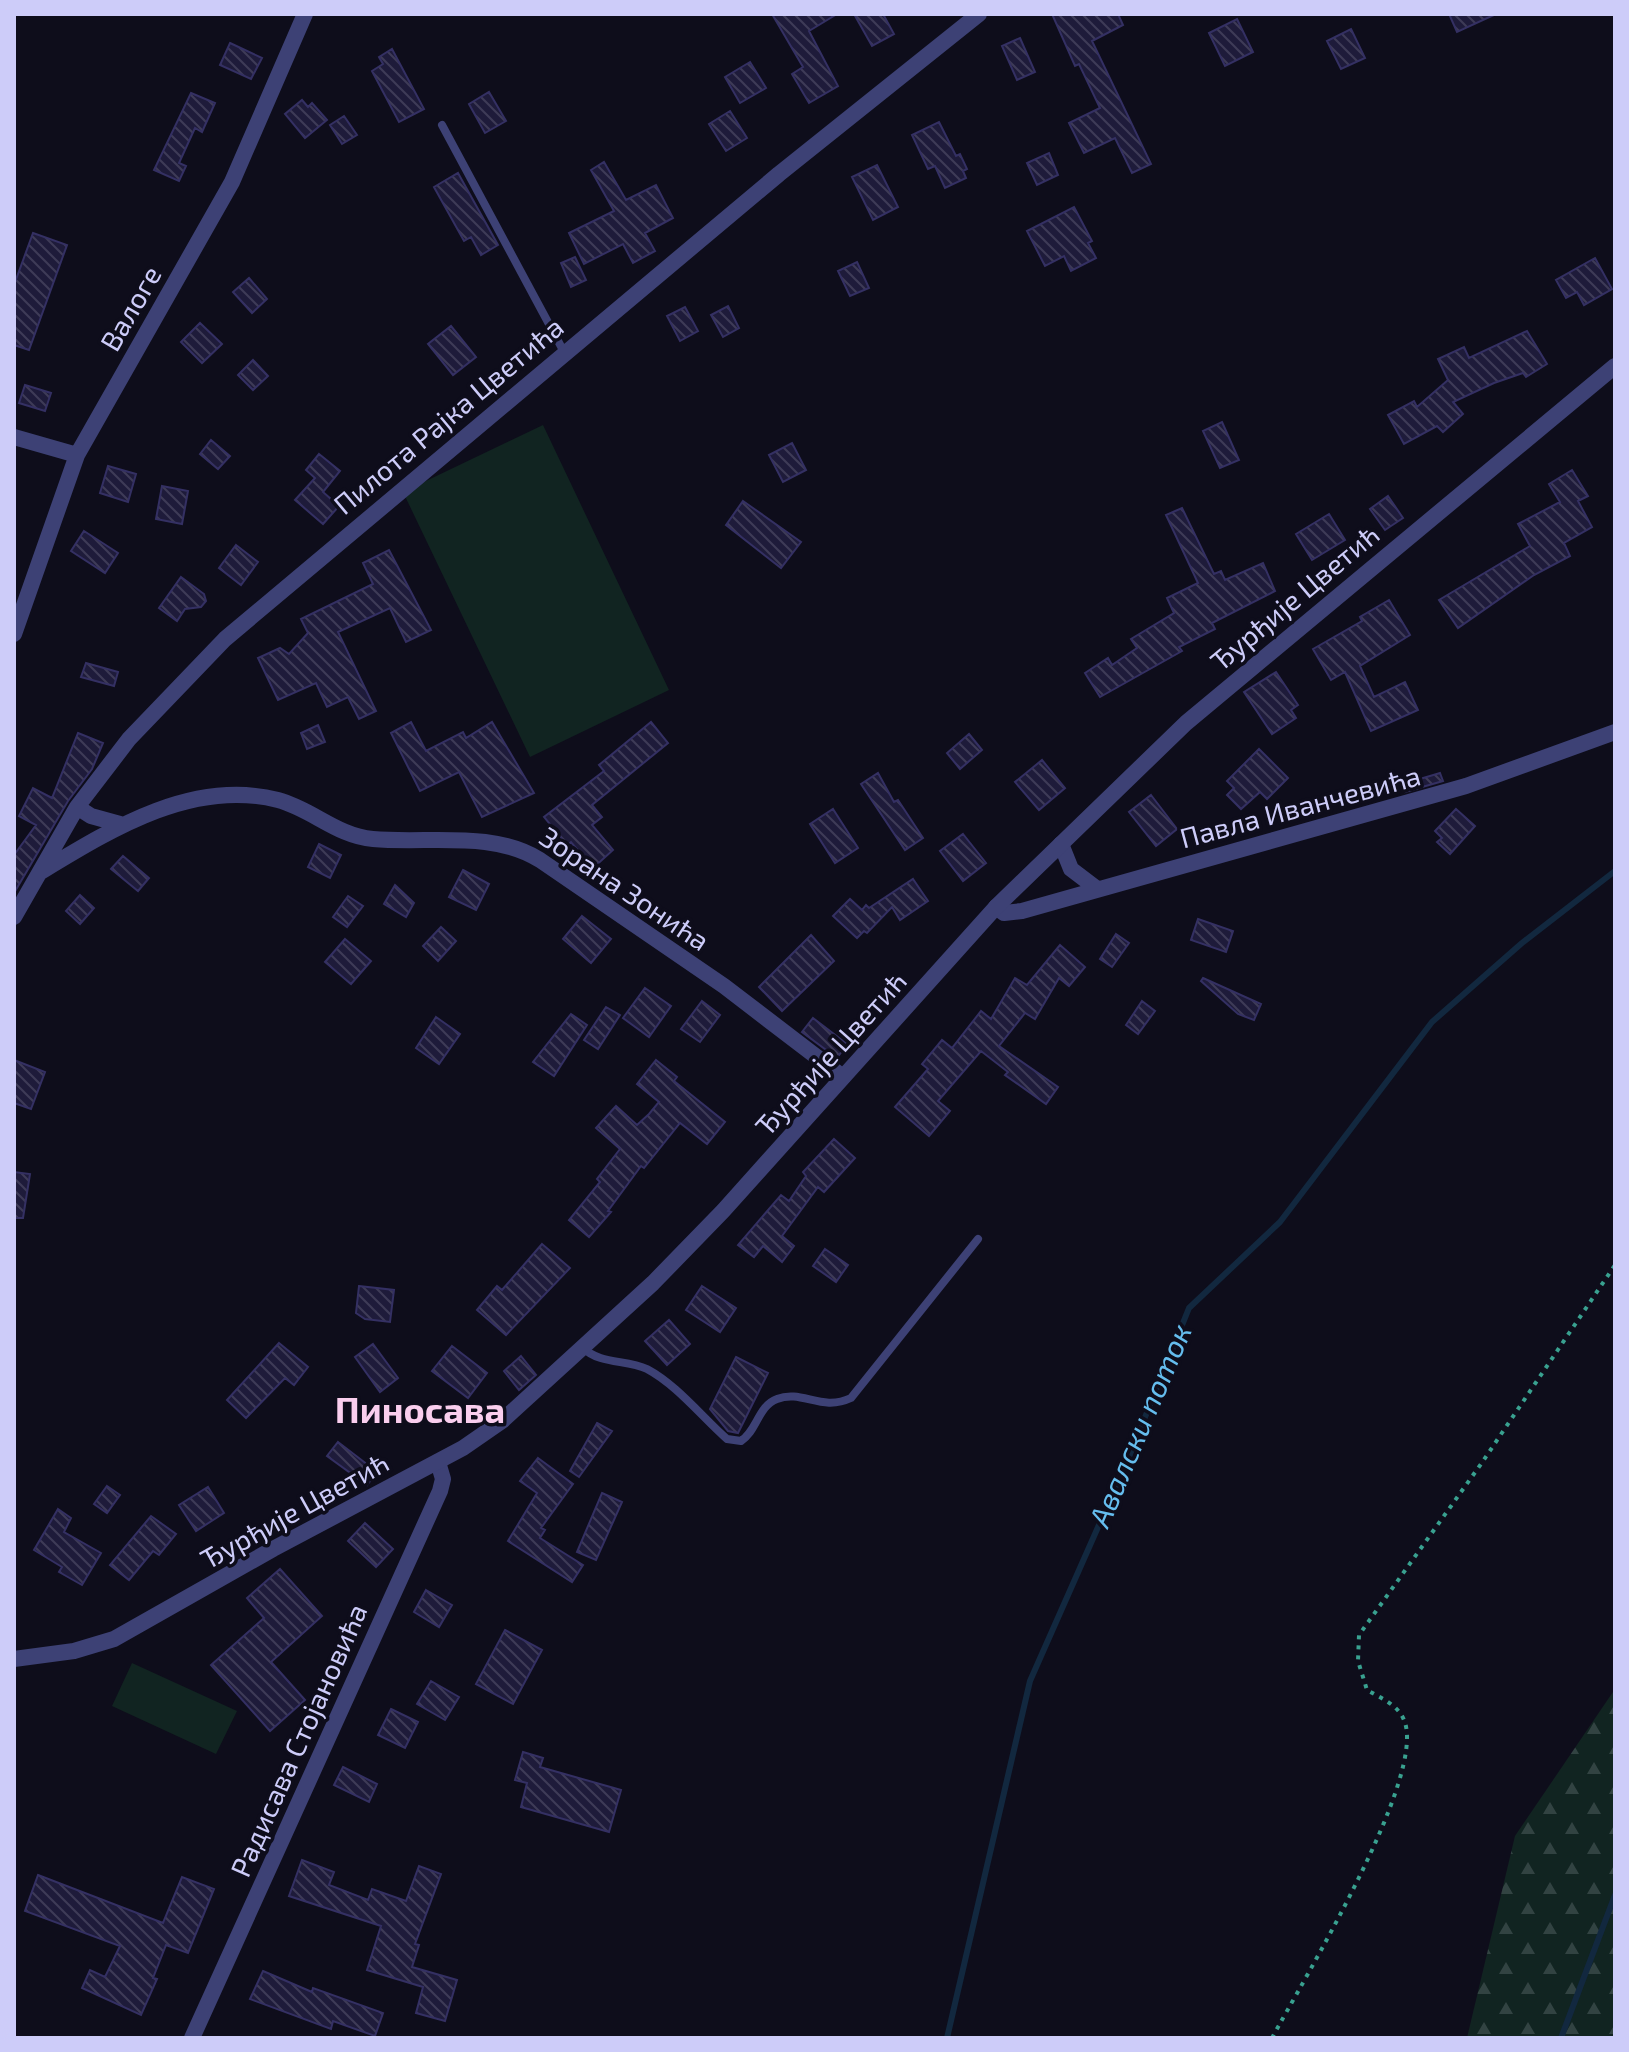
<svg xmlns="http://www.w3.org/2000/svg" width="1629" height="2052" viewBox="0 0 1629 2052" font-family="'Exo 2',sans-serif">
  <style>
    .forest { fill: url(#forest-firs) }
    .pitch { fill: #112421 }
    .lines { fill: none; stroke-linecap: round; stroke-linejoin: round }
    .stream { stroke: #12283f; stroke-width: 6 }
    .building { fill: url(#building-back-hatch); stroke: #343063; stroke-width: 2 }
    .path { stroke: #39a190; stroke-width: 4; stroke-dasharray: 4 6; stroke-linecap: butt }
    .service { stroke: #3d4175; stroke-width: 8 }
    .minor { stroke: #3d4175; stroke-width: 16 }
    .tertiary { stroke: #3d4175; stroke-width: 16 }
    .labels { text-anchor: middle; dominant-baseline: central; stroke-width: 7; stroke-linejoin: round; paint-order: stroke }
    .street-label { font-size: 28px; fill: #cdccf9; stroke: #0e0d1b }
    .water-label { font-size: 30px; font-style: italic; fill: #65bdee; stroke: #0e0d1b }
    .district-label { font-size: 36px; font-weight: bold; fill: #faceee; stroke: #0e0d1b }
  </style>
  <defs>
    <pattern id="forest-firs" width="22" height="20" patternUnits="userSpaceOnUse" patternTransform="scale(2)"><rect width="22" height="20" fill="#112421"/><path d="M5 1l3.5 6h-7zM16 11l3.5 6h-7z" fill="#324342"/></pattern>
    <pattern id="building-back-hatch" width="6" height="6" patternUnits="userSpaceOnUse" patternTransform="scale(2)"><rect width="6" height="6" fill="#1e1b3a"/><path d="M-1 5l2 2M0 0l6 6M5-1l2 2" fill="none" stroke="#3e3b57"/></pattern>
  </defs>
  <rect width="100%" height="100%" fill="#0e0d1b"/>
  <!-- forest -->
  <path class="forest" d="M1615,1689v349h-148l48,-202z"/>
  <!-- pitch -->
  <path class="pitch" d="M543,425l126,265 -139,67 -127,-265z
    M132,1663l105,48 -21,43 -104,-48z"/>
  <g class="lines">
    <!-- stream -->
    <path class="stream" d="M947,2038l83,-357 99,-224 60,-149 91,-86 152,-200 90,-79 93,-72
      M1561,2038l54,-143"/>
  </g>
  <!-- building -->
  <path class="building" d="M772,14h65l-28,17 29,55 -29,17 -17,-29 11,-7z
    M854,14h29l11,20 -22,12z
    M1052,14h66l5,11 -31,16 59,123 -19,9 -17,-35 -31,15 -15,-30 31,-15 -21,-44 -4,2z
    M1449,14h47l-39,18z
    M1237,19l16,33 -28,14 -16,-33z
    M1351,29l14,29 -24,11 -14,-28z
    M1020,38l15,34 -18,8 -15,-34z
    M230,43l32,15 -11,21 -31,-14z
    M392,49l32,60 -25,13 -27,-51 11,-7 -4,-7z
    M750,62l16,26 -26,15 -15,-26z
    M489,92l17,29 -21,12 -16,-29z
    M191,93l24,10 -13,29 -7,-4 -16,35 7,3 -7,15 -25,-11z
    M302,100l6,7 4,-4 15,17 -22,18 -20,-24z
    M730,111l17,27 -21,13 -17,-27z
    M344,116l13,19 -15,9 -12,-19z
    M939,122l17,34 4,-2 7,15 -4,2 3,7 -21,10 -10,-22 -7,3 -16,-34z
    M1049,153l9,22 -21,10 -10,-22z
    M604,162l22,38 30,-15 17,33 -28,15 10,18 -22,12 -10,-19 -39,20 -15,-31 45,-22 -23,-41z
    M877,165l21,42 -25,13 -21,-43z
    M458,173l40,72 -17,10 -10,-18 -7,4 -30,-54z
    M1074,207l18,34 -4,2 8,15 -25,13 -7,-15 -19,10 -18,-35z
    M33,233l34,12 -38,105 -15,-5v-60z
    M575,257l11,23 -15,7 -10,-24z
    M1595,258l17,31 -28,16 -7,-13 -11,6 -10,-18z
    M857,262l12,26 -19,8 -12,-25z
    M249,278l18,21 -15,14 -19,-21z
    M728,306l11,22 -16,9 -12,-22z
    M685,307l13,24 -18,10 -13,-25z
    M200,323l22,21 -20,19 -21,-21z
    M451,326l25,31 -23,18 -25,-31z
    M1527,331l20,33 -21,13 -3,-4 -29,10 -41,19 10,12 -20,18 -6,-6 -33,18 -16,-29 26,-14 3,6 31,-27 -10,-21 26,-12 5,11z
    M253,360l15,16 -15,14 -15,-15z
    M25,385l26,8 -6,18 -26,-8z
    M1222,422l17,38 -19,8 -17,-37z
    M211,440l19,16 -12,13 -18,-15z
    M792,443l14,27 -23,12 -14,-27z
    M319,454l21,17 -17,21 16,14 -16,18 -28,-24 20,-22 -9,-8z
    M108,466l28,8 -8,28 -28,-9z
    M1572,470l16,26 -10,5 14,26 -28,16 6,13 -36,19 -76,53 -19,-28 91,-54 -12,-22 42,-22 -11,-18z
    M162,486l26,5 -6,33 -26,-5z
    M1388,496l15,22 -18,12 -15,-21z
    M743,501l58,41 -20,26 -55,-43z
    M1182,508l32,66 7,-3 4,9 38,-17 12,28 -63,32 3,6 -36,18 3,4 -82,46 -15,-24 23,-15 4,7 25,-17 -6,-9 43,-26 -7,-15 31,-15 -32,-68z
    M1329,514l16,26 -33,20 -16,-26z
    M84,531l34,22 -13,20 -34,-22z
    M236,545l22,17 -17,23 -22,-17z
    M389,550l42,80 -25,12 -16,-34 -52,24 38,79 -17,8 -11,-22 -21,10 -11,-24 -38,17 -20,-42 22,-10 9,6 19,-21 -7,-14 72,-35 -10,-21z
    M181,577l23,17 2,7 -5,6 -16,2 -8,12 -18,-13z
    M1389,600l21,35 -50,31 14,31 31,-15 13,28 -47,21 -26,-59 -14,8 -18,-31 49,-28 -2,-4z
    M86,663l32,9 -4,14 -33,-9z
    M1276,672l22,33 -7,5 5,8 -24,16 -28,-42z
    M411,722l15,29 37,-19 3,6 26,-16 42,71 -52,24 -23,-45 -39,19 -29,-58z
    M651,722l17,21 -76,62 10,12 -10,8 21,25 -20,18 -22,-26 -4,3 -23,-28 60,-46 -5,-6z
    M318,725l7,17 -18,7 -6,-16z
    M78,733l25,10 -11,26 -24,32 -54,92v-38l22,-30 -17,-9 14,-28 19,10z
    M969,734l13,16 -22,19 -13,-16z
    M1259,749l29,29 -21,21 -7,-7 -19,17 -14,-14 7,-7 -7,-7z
    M1042,760l23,28 -26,22 -24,-28z
    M878,773l16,29 4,-2 25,38 -18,12 -44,-66z
    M1440,773l3,8 -38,11 -2,-8z
    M1151,795l26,34 -21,17 -27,-34z
    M833,809l25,39 -23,15 -25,-39z
    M1456,809l19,17 -25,28 -13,-12 5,-4 -7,-7z
    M963,834l23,29 -23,18 -23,-30z
    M319,844l22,11 -11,23 -22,-11z
    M123,856l26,22 -11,13 -27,-22z
    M463,870l26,14 -13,26 -27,-13z
    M913,879l15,22 -28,19 -8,-13 -25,26 -3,-2 -7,7 -24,-22 17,-17 12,11 4,-5 3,3z
    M395,885l19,18 -8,14 -22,-13z
    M80,895l14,13 -14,16 -14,-13z
    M348,896l15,10 -16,21 -14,-10z
    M582,916l29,23 -20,24 -28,-24z
    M1198,919l35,12 -7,21 -35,-12z
    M441,927l15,14 -18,20 -15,-15z
    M1116,934l13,9 -17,24 -12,-8z
    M811,935l23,26 -52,50 -23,-24z
    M345,939l26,22 -20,23 -26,-22z
    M1060,945l25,22 -16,19 -10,-8 -24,41 -10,-6 -26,33 59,41 -12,17 -41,-29 3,-3 -27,-21 -43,50 12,10 -21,25 -34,-29 33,-38 -6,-5 20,-24 10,8 29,-37 10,8 24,-41 12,7z
    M1203,978l58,26 -7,16 -16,-6 -37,-33z
    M645,988l26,18 -22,31 -26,-19z
    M702,1001l18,14 -20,27 -19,-13z
    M1142,1001l13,10 -17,23 -12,-9z
    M606,1007l14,8 -22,34 -14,-9z
    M571,1014l16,11 -33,51 -21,-14z
    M436,1017l24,17 -21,30 -23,-16z
    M813,1018l34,26 -10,14 -35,-26z
    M14,1060l31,12 -14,37 -17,-6z
    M656,1060l21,17 -3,4 51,41 -18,22 -27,-21 -36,45 -3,-2 -33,45 3,1 -22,25 -20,-17 31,-38 -3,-3 23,-30 -24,-21 20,-22 21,19 12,-11 10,-12 -22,-18z
    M834,1139l21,19 -31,34 -6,-5 -36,49 12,10 -12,16 -19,-16 -9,11 -16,-12 43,-50 8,6 17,-25 -3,-4z
    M14,1172l16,2 -7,44h-9z
    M542,1244l28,24 -64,67 -29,-25 20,-24 5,4z
    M825,1249l23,16 -12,17 -23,-16z
    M359,1286l35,4 -4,32 -25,-3 -9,-6z
    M702,1286l34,22 -16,24 -34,-22z
    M669,1320l21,24 -23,21 -22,-24z
    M279,1343l29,24 -14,18 -9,-7 -39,40 -19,-18z
    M373,1344l25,34 -18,14 -25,-35z
    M452,1346l35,27 -19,25 -36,-27z
    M521,1356l15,19 -17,15 -15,-19z
    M736,1357l32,16 -30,60 -10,-2 -18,-22z
    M597,1423l15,8 -33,46 -9,-6z
    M338,1442l39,30 -10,13 -40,-29z
    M538,1458l35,26 -32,44 4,2 -5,8 43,27 -11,17 -64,-41 29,-48 -17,-12z
    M107,1486l13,9 -13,18 -13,-9z
    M208,1487l16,26 -28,18 -17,-26z
    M602,1493l20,9 -26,58 -19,-8z
    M58,1509l13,9 -7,14 37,21 -19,32 -23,-13 3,-5 -28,-17z
    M151,1516l25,18 -17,21 -6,-4 -24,29 -19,-15z
    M365,1523l28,26 -17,18 -28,-26z
    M280,1569l42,47 -51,46 34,38 -35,31 -59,-66 53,-47 -17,-20z
    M426,1590l26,15 -13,22 -25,-15z
    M505,1630l37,20 -29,54 -37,-20z
    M431,1681l28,16 -14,23 -28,-16z
    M391,1709l27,13 -13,26 -27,-13z
    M523,1752l20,6 -3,9 81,23 -12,42 -88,-25 6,-24 -12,-3z
    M343,1767l34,17 -8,18 -35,-17z
    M302,1860l32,12 -5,13 39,15 4,-11 34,12 13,-35 22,8 -26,70 4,1 -7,22 45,13 -12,41 -29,-8 7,-26 -56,-17 14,-44 -92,-30z
    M38,1875l125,48 19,-46 32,12 -26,64 -22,-8 -13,33 4,1 -16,36 -59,-27 8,-18 15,7 15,-31 -95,-35z
    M263,1971l49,21 1,-4 70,25 -8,23 -42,-15 -2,8 -81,-30z"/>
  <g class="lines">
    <!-- path -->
    <path class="path" d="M1272,2038c30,-56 156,-262 132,-318 -6,-15 -23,-22 -37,-30l-9,-29 1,-26 122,-171 134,-199"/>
    <!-- service -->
    <path class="service" d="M442,125l122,227
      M583,1348c18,17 43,11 64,21 30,16 55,48 80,70l14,2c16,-10 17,-35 36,-42 25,-10 44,13 74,-1l127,-159"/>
    <!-- minor -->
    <path class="minor" d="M14,437l63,18
      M14,634l63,-179 155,-273 73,-168
      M77,807l14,9 29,8
      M1061,844l10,25 25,19
      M39,873c71,-43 153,-95 239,-73 34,9 59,36 95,39 54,5 120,-9 167,21l184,126 119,91
      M996,907l8,6 18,-2 444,-125 149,-54
      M14,917l63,-110 52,-68 96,-100 554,-465 200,-160
      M192,2038l248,-547 3,-12 -5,-17"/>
    <!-- tertiary -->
    <path class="tertiary" d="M14,1659l60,-8 40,-12 159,-90 190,-101 39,-27 151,-138 70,-72 273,-304 190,-184 429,-357"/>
  </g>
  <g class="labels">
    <!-- street labels -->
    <g class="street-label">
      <text transform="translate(130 308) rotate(-60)">Валоге</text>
      <text transform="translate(448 415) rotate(-40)">Пилота Рајка Цветића</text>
      <text transform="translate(1294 597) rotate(-40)">Ђурђије Цветић</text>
      <text transform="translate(1300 806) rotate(-15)">Павла Иванчевића</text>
      <text transform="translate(625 888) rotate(34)">Зорана Зонића</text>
      <text transform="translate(830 1053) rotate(-48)">Ђурђије Цветић</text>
      <text transform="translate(294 1510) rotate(-29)">Ђурђије Цветић</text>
      <text transform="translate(298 1740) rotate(-66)">Радисава Стојановића</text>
    </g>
    <!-- water labels -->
    <g class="water-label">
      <text transform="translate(1139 1425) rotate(-67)">Авалски поток</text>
    </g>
    <!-- district labels -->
    <g class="district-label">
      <text x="420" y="1408">Пиносава</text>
    </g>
  </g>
  <!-- border -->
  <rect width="1629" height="2052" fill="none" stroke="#cdccf9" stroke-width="32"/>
</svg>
